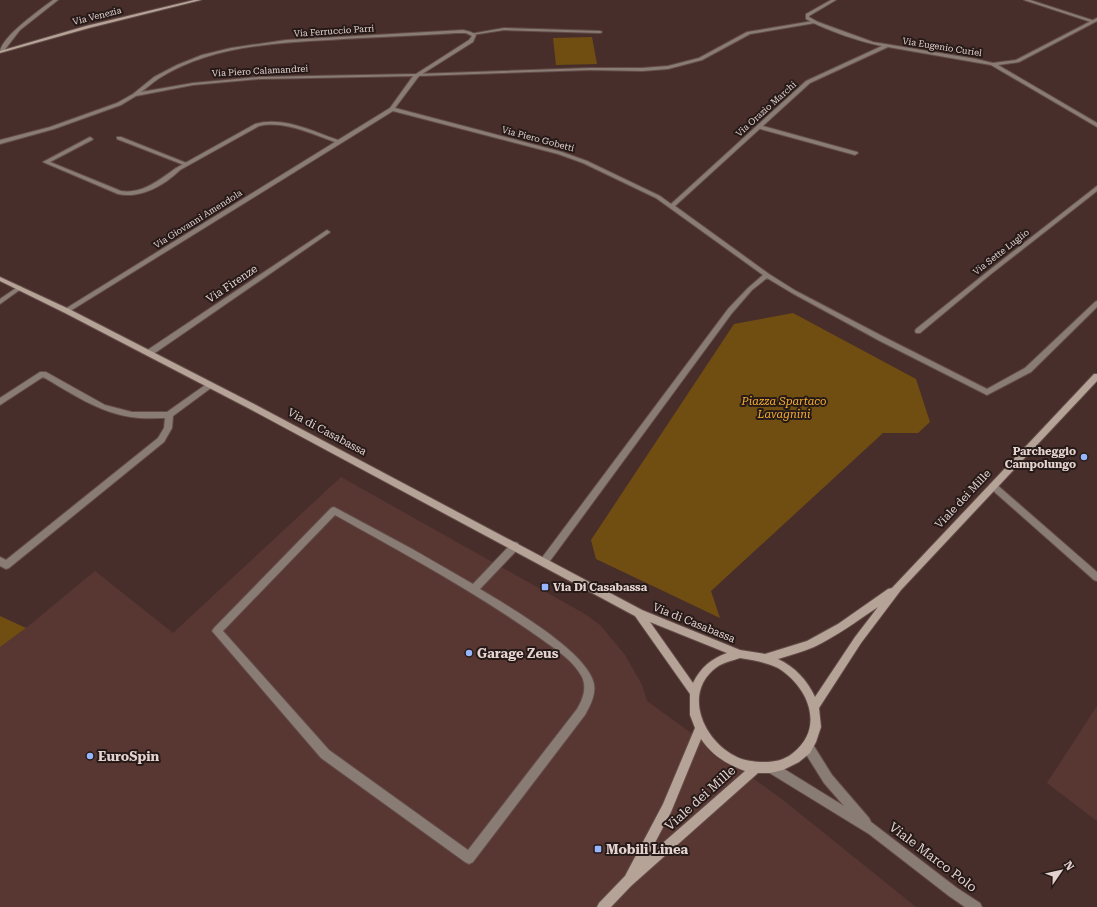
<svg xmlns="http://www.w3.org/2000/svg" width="1097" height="907" viewBox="0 0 1097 907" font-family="'Roboto Serif',serif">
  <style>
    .built { fill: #583733 }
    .green { fill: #704e12 }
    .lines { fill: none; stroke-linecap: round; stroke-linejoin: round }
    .lane-casing { stroke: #644c48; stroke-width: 2 }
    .street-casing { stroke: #644c48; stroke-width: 2 }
    .secondary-casing { stroke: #644c48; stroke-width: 2 }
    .lane { fill: #887c75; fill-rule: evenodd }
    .street { fill: #887c75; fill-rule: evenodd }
    .secondary { fill: #b6a398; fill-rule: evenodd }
    .poi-dot { fill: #96b6fd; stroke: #261a18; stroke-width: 1.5 }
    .labels { text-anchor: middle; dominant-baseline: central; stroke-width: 4; stroke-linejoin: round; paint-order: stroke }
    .far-street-label { font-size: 9px; fill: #e4d2cf; stroke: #261a18 }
    .street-label { font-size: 11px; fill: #e4d2cf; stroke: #261a18 }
    .park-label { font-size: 11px; font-style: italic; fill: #f8af2e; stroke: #261a18 }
    .poi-label { font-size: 11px; font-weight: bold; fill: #e4d2cf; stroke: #261a18; text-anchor: end }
    .near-poi-label { font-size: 13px; font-weight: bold; fill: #e4d2cf; stroke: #261a18; text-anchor: start }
    .near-street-label { font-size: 13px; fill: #e4d2cf; stroke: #261a18 }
  </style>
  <rect width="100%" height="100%" fill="#482e2a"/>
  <!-- built -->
  <path class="built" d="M341,477l244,137 15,11 25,30 17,30 5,16 136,99 133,107h-916v-260l26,-19 69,-57 78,62z
    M1097,706v115l-50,-38z"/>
  <!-- green -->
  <path class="green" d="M592,37l5,27 -41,1 -3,-27z
    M793,313l123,66 14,43 -12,11h-35l-172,158 9,27 -124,-59 -5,-19 143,-216z
    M0,616l26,12 -26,19z"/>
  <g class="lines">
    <defs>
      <path id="lane" d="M1024,0h6l65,21 -4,1z
        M813,21h2v2l-65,11 -48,26 -34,9 -26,2 -52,-1 -173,6 -2,-1 2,-1 173,-6h52l26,-2 31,-8 48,-26z
        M504,28l96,3 2,1 -2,1 -96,-3 -32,5 -2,-1z
        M759,125l98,27 1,1 -3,2 -98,-27 -1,-1z
        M90,137l3,2 -1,1 -42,22 71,29c22,3 38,-11 55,-23l5,1c-16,16 -40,30 -63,25l-75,-32z
        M117,137h4l68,27 -5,1 -67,-26z
        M19,286l2,1v2l-21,15v-5z
        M40,372h6l59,33 27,7h35l41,-29 3,-1 4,3 -42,31 -1,12 -8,14 -155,126 -3,1 -6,-3v-9l6,3 152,-122 6,-10 1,-10c-11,0 -23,1 -34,-1 -33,-5 -60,-24 -88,-40l-43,28v-7z
        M993,483l3,1 101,88v9l-3,-1 -104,-92 -1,-2 1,-2z
        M334,507l80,43 59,34 39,-41 3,-1 3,1 1,3 -1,3 -38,40c28,17 108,63 114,95 2,11 -4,22 -9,31l-112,147 -4,2 -4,-2 -144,-104 -109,-127 2,-3 117,-120zM335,515c70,39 140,77 205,123 15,11 33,22 42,39 5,11 1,22 -5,32l-109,141 -139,-100 -106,-119z"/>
      <path id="street" d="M53,0h5l-38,30 -17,22h-3c1,-15 41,-43 53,-52z
        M831,0h5l-27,16v1l9,5 55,20 103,17 17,4 23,-3 81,-42v3l-78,41 -21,3 99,58v4l-106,-62 -103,-18 -78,36 -135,123 94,68 27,17 88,46 103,52 38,-21 70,-66 2,-1v6l-66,65 -44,23 -107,-54 -88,-48 -25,-15 -15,12 -20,23 -185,252 -3,1 -3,-1 -1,-3 1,-3 187,-250 20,-21 15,-13 -107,-77 -73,-35 -25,-9 -165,-43 -326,202 -3,-2 1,-2 270,-167c-23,-8 -51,-22 -76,-16l-79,44h-4v-2l79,-44c28,-8 57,7 83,16l52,-32 23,-32 -154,3 -66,6 -57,11 -15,9 -67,24 -54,15v-4l50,-13 67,-24 16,-9 21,-17 23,-12 25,-10 29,-7 55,-8 177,-10 8,2 5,3 -3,7 -54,34 -24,32 167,44 25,9 73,35 11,8 135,-123 76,-35c-21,-4 -57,-16 -76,-27v-5zM456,33h10l6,3 -3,4 -53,34 -157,3 -66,6 -52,9c6,-4 11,-9 17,-13 50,-32 112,-36 170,-39 42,-3 85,-4 128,-7z
        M1097,186v5l-106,83 -71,59h-4l-1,-2 1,-2 71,-57z
        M327,230l3,2 -1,1 -177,122h-6l-1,-2 1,-2z
        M808,742l4,1 20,32 37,43 2,4 86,66 23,15 2,4h-17l-16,-11 -80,-62 -101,-62 -1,-4 1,-4 4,-1 4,1 68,42 -20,-23 -20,-32 -1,-4 1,-4z"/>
      <path id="secondary" d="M194,0h7l-112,28 -89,25v-2l86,-25z
        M0,277l69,32 185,95 388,206 98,40 25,4 42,-13 31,-17 50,-35 4,-1 202,-214h3v7l-196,209 -40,53 -42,65 2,19 -5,15 -6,11 -11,9 -16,8 -13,3h-12l-127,113 -20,21h-14l2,-4 26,-27 38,-72 32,-76 -5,-13v-21l-55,-78 -387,-208 -183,-95 -65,-32zM878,607l-23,30 -40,60c-8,-17 -20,-30 -37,-38 12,-4 24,-7 36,-12 23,-11 43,-26 64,-40zM650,622l77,31c-16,6 -26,14 -34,30zM740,658c13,2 26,4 38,10 31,19 47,60 15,85 -8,7 -19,9 -28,9 -10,0 -21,-1 -30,-6 -32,-16 -53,-64 -18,-89 7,-5 15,-6 23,-9zM701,739c11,16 25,25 44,32l-97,85 23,-44z"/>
    </defs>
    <!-- lane casing -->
    <use href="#lane" class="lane-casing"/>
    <!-- street casing -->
    <use href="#street" class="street-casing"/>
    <!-- secondary casing -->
    <use href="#secondary" class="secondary-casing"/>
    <!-- lane -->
    <use href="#lane" class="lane"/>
    <!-- street -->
    <use href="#street" class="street"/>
    <!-- secondary -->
    <use href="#secondary" class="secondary"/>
  </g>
  <!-- markers -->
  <g class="poi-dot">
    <circle cx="1084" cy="457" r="4"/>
    <rect x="541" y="583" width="8" height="8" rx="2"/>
    <circle cx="469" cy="653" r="4"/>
    <circle cx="90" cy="756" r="4"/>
    <rect x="594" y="845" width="8" height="8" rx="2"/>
  </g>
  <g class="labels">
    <!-- far-street labels -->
    <g class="far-street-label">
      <text transform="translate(97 16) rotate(-14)">Via Venezia</text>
      <text transform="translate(334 31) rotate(-4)">Via Ferruccio Parri</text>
      <text transform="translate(942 47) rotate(9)">Via Eugenio Curiel</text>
      <text transform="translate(260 71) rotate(-3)">Via Piero Calamandrei</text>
      <text transform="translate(766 109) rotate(-42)">Via Orazio Marchi</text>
      <text transform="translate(538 139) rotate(15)">Via Piero Gobetti</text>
      <text transform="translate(198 219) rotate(-32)">Via Giovanni Amendola</text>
      <text transform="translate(1001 252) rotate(-38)">Via Sette Luglio</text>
    </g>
    <!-- street labels -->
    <g class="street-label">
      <text transform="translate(232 284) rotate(-34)">Via Firenze</text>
      <text transform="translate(327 432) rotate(28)">Via di Casabassa</text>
      <text transform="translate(963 499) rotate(-47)">Viale dei Mille</text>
      <text transform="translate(694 623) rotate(22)">Via di Casabassa</text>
    </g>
    <!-- park labels -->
    <g class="park-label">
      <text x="784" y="401">Piazza Spartaco<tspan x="784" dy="13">Lavagnini</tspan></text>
    </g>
    <!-- poi labels -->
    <g class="poi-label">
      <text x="1076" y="451">Parcheggio<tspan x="1076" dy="13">Campolungo</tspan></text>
      <text x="553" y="587" text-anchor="start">Via Di Casabassa</text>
    </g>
    <!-- near-poi labels -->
    <g class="near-poi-label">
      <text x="477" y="653">Garage Zeus</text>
      <text x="98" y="756">EuroSpin</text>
      <text x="606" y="849">Mobili Linea</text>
    </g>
    <!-- near-street labels -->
    <g class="near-street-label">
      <text transform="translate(700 798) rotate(-42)">Viale dei Mille</text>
      <text transform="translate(933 857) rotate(37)">Viale Marco Polo</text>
    </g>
  </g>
  <!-- north arrow -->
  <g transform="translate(1061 871) rotate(56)" stroke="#261a18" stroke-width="3" paint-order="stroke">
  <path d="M0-3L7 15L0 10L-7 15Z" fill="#e4d2cf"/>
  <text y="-6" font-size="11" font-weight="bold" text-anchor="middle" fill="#e4d2cf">N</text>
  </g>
</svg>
